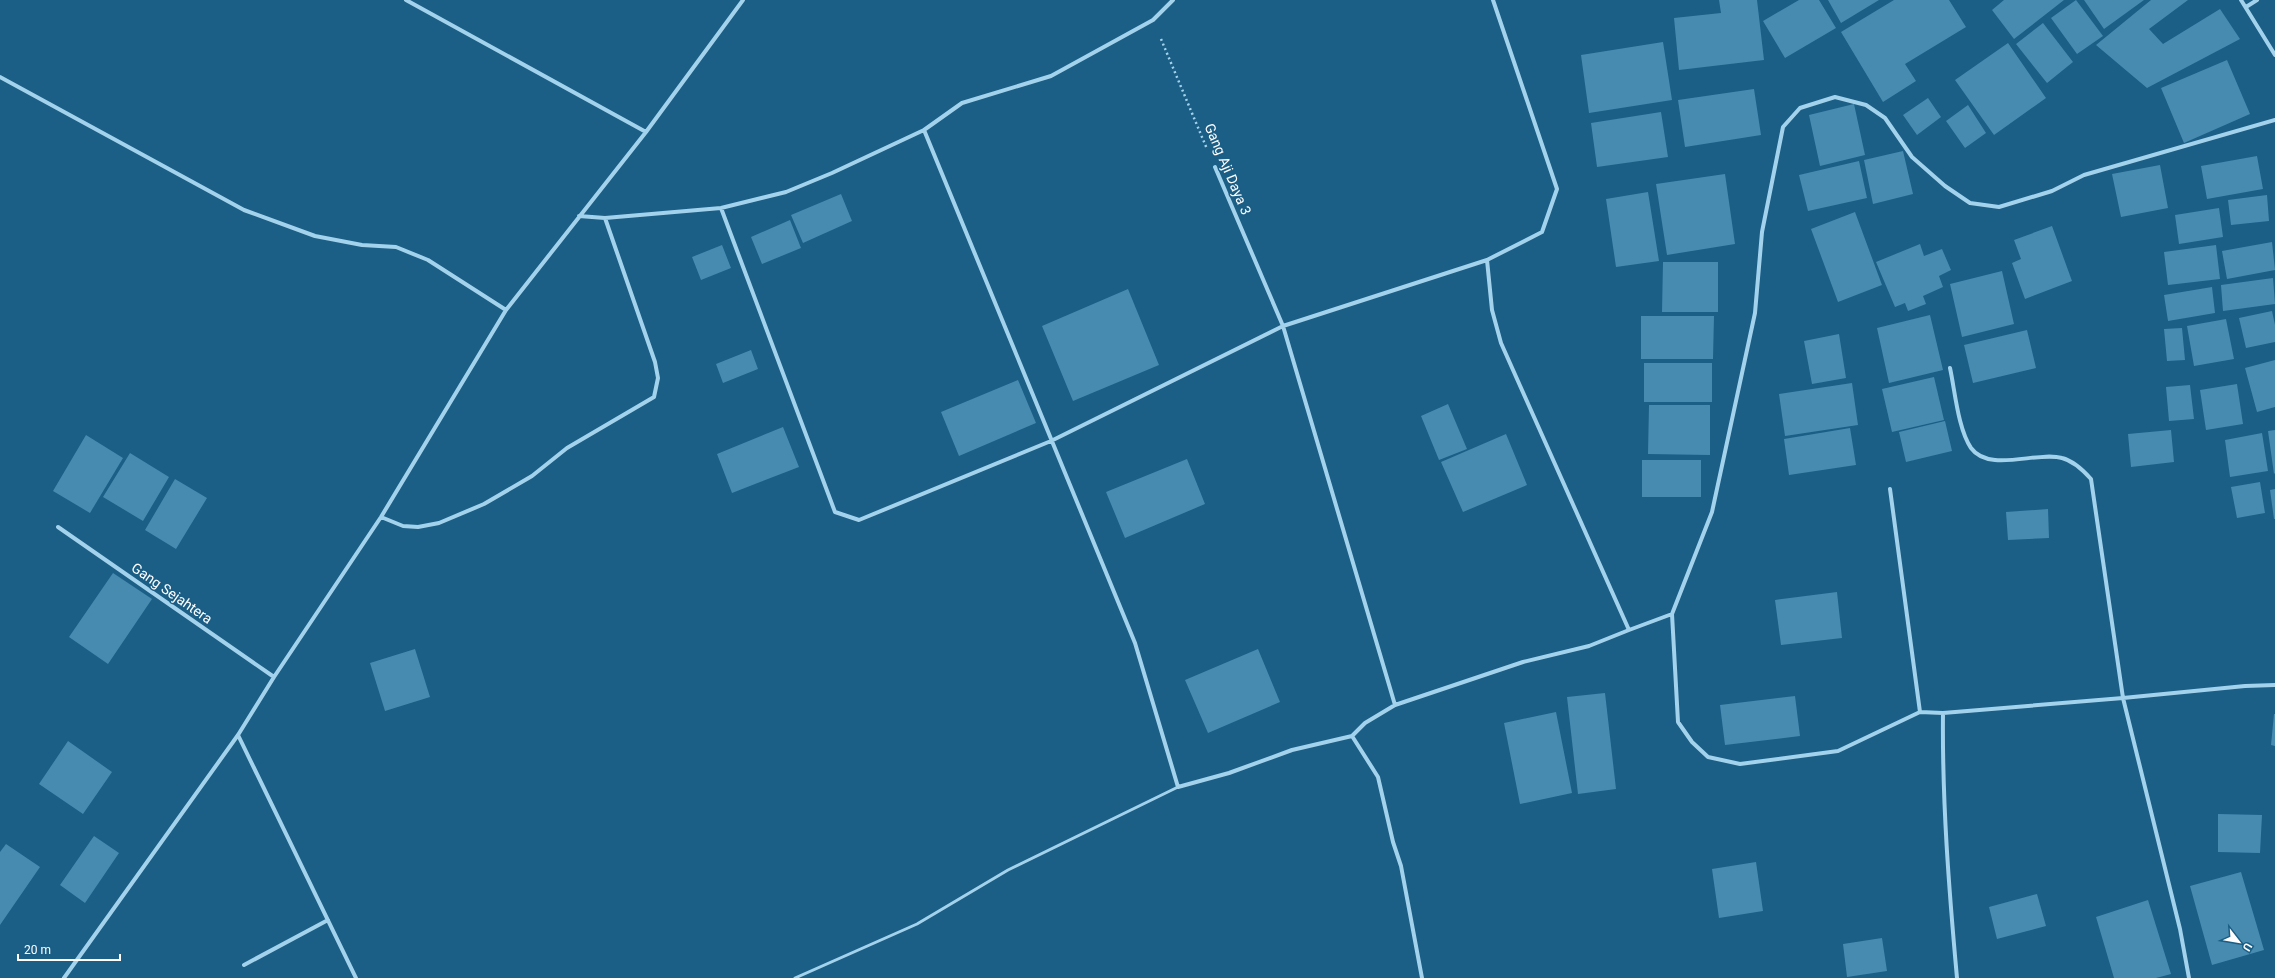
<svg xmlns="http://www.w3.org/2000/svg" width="2275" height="978" viewBox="0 0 2275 978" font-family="Roboto,sans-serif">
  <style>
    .building { fill: #488bb1 }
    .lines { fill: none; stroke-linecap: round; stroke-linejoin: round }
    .path { stroke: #a3d2ec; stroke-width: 2.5; stroke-dasharray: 2 3; stroke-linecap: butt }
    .service { stroke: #a3d2ec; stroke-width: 3 }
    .minor { stroke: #a3d2ec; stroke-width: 4 }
    .labels { text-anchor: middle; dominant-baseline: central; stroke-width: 3; stroke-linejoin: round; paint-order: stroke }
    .street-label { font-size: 14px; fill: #fff; stroke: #1b5e86 }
  </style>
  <rect width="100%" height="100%" fill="#1b5e86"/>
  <!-- building -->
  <path class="building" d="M1719,0h38l7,60 -85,10 -5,-52 47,-5z
    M1799,0h20l17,28 -51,30 -22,-37z
    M1828,0h51l-38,23z
    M1894,0h55l17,27 -61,37 11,17 -33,21 -42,-70z
    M2004,0h60l-50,39 -22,-29z
    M2076,0l27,36 -26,18 -26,-36z
    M2084,0h60l-40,29z
    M2151,0h37l-39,29 14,15 57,-35 20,30 -93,49 -51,-43z
    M2043,23l30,39 -26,21 -31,-39z
    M1663,42l9,58 -83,13 -8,-58z
    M2008,43l38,55 -52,37 -39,-55z
    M2227,60l23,54 -66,29 -23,-55z
    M1754,89l7,46 -76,12 -7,-47z
    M1928,98l13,19 -24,18 -14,-20z
    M1854,104l11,51 -45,11 -11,-51z
    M1968,105l18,28 -21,15 -19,-27z
    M1661,112l7,45 -71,10 -6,-44z
    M1903,151l10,43 -40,10 -9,-44z
    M2257,156l6,33 -56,10 -6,-33z
    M1859,161l8,37 -59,13 -9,-36z
    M2160,165l8,43 -47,9 -9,-43z
    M1725,174l10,70 -68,11 -11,-71z
    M1648,192l11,69 -43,6 -10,-68z
    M841,194l11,27 -49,22 -12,-28z
    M2267,195l2,26 -38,4 -3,-25z
    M2219,208l4,29 -44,7 -4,-29z
    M1855,212l27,73 -44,17 -27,-73z
    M790,220l11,28 -39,16 -11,-27z
    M2052,226l20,55 -47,18 -13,-36 9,-4 -7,-19z
    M2272,242l3,28 -48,9 -5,-28z
    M1920,244l4,12 18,-7 9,21 -12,6 4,11 -20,9 3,8 -18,7 -3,-8 -10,4 -19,-45z
    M722,245l9,23 -30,12 -9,-23z
    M2216,245l4,34 -52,6 -4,-33z
    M1663,262h55v50h-56z
    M2002,271l12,53 -52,13 -12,-53z
    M2273,278l2,26 -52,7 -2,-26z
    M2212,287l3,26 -47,8 -4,-26z
    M1128,289l31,76 -86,36 -31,-75z
    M2272,311l3,14v17l-29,6 -7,-30z
    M1930,315l13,55 -54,13 -12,-55z
    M1641,316h73l-1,43h-72z
    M2226,319l8,40 -40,7 -7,-40z
    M2182,328l3,32 -18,1 -3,-32z
    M2027,330l9,38 -63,15 -9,-38z
    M1839,334l7,44 -34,6 -8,-43z
    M751,350l7,19 -35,14 -7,-19z
    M2275,360v47l-18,5 -12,-44z
    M1644,363h68v39h-68z
    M1934,377l10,43 -52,12 -10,-43z
    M1018,380l18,43 -77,33 -18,-44z
    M1852,383l6,42 -73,11 -6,-42z
    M2237,384l6,40 -37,6 -6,-40z
    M2190,385l4,34 -25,2 -3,-34z
    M1448,404l19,45 -28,11 -18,-44z
    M1649,405h61v50l-62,-1z
    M1945,421l7,30 -46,11 -7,-30z
    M783,427l16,40 -67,26 -15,-39z
    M1850,428l6,37 -67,10 -5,-36z
    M2171,430l3,32 -43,5 -3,-33z
    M2275,430v43l-1,1 -6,-43z
    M2262,433l6,38 -38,6 -5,-37z
    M1506,434l21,51 -64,27 -22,-50z
    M86,435l37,23 -33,55 -37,-22z
    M130,453l39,24 -26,44 -40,-24z
    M1187,459l18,45 -80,34 -19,-46z
    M1642,460h59v37h-59z
    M175,479l32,19 -31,51 -31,-19z
    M2260,482l5,31 -28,5 -6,-31z
    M2275,489v30h-1l-4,-29z
    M2048,509l1,29 -41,2 -2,-28z
    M113,573l39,26 -44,65 -39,-27z
    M1837,592l5,46 -61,7 -6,-45z
    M415,649l15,48 -45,14 -15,-48z
    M1258,649l22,53 -72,31 -23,-53z
    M1605,693l11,96 -38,5 -11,-97z
    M1795,696l5,40 -75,9 -5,-40z
    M1556,712l16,81 -52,11 -16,-81z
    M2274,714h1v32l-4,-1z
    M68,741l44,31 -29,42 -44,-30z
    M2218,814l44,1 -2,38 -42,-1z
    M94,836l25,17 -34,50 -25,-18z
    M6,844l34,23 -40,58v-73z
    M1756,862l7,49 -44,7 -7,-49z
    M2241,872l23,78 -52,15 -22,-79z
    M2037,894l9,32 -49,13 -8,-32z
    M2148,900l23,74 -15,4h-42l-18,-61z
    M1882,938l5,33 -40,6 -4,-33z"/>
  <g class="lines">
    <!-- path -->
    <path class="path" d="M1161,39l46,110"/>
    <!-- service -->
    <path class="service" d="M795,978l122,-54 91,-54 170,-83"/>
    <!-- minor -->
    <path class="minor" d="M406,0l240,132
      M1493,0l64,189 -15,43 -55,28 5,50 9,33 128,287 43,-16
      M2241,0l34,55
      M2246,7l11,-7
      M0,77l244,133 71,26 47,9 34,2 32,13 78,50
      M924,130l211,513 43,144 51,-14 63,-23 60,-14 13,-13 30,-18 128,-43 66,-16 40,-16
      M1215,167l68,159 112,379
      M721,208l114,304 24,8 192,-79 232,-115 204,-66
      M579,216l26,2 116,-10 65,-16 46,-19 92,-43 38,-27 89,-27 102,-56 20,-20
      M1950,368c5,23 8,61 21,80 18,25 66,3 91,10 12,3 21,12 29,21l32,219 57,231 9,49
      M1890,489l30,223
      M381,517l22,9 15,1 21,-4 45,-19 48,-28 35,-28 87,-51 4,-19 -3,-16 -50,-144
      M58,527l216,150
      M1943,713l180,-15 122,-12 30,-1
      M238,735l118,243
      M1352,736l26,41 15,65 8,24 21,112
      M244,965l84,-45
      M64,978l174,-243 36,-58 107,-160 125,-207 140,-178 97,-132
      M1957,978c-8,-88 -15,-177 -14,-265l-23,-1 -82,39 -98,13 -32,-7 -16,-15 -14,-20 -6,-108 40,-102 43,-199 7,-81 21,-105 17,-19 35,-11 31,8 19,13 27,39 33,29 25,17 29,4 53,-16 32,-16 191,-55"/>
  </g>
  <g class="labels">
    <!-- street labels -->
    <g class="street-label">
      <text transform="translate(1228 169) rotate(67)">Gang Aji Daya 3</text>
      <text transform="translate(172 593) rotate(35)">Gang Sejahtera</text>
    </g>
  </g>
  <!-- north arrow -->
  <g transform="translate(2239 942) rotate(121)" stroke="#1b5e86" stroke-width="3" paint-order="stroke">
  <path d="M0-3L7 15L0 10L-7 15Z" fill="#ffffff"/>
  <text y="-6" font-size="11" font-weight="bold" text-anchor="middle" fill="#ffffff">U</text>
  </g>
  <!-- scale -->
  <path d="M18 954v6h102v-6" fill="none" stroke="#ffffff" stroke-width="2"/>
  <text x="24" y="954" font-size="12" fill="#ffffff" stroke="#1b5e86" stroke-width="3" paint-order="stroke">20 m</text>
</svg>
